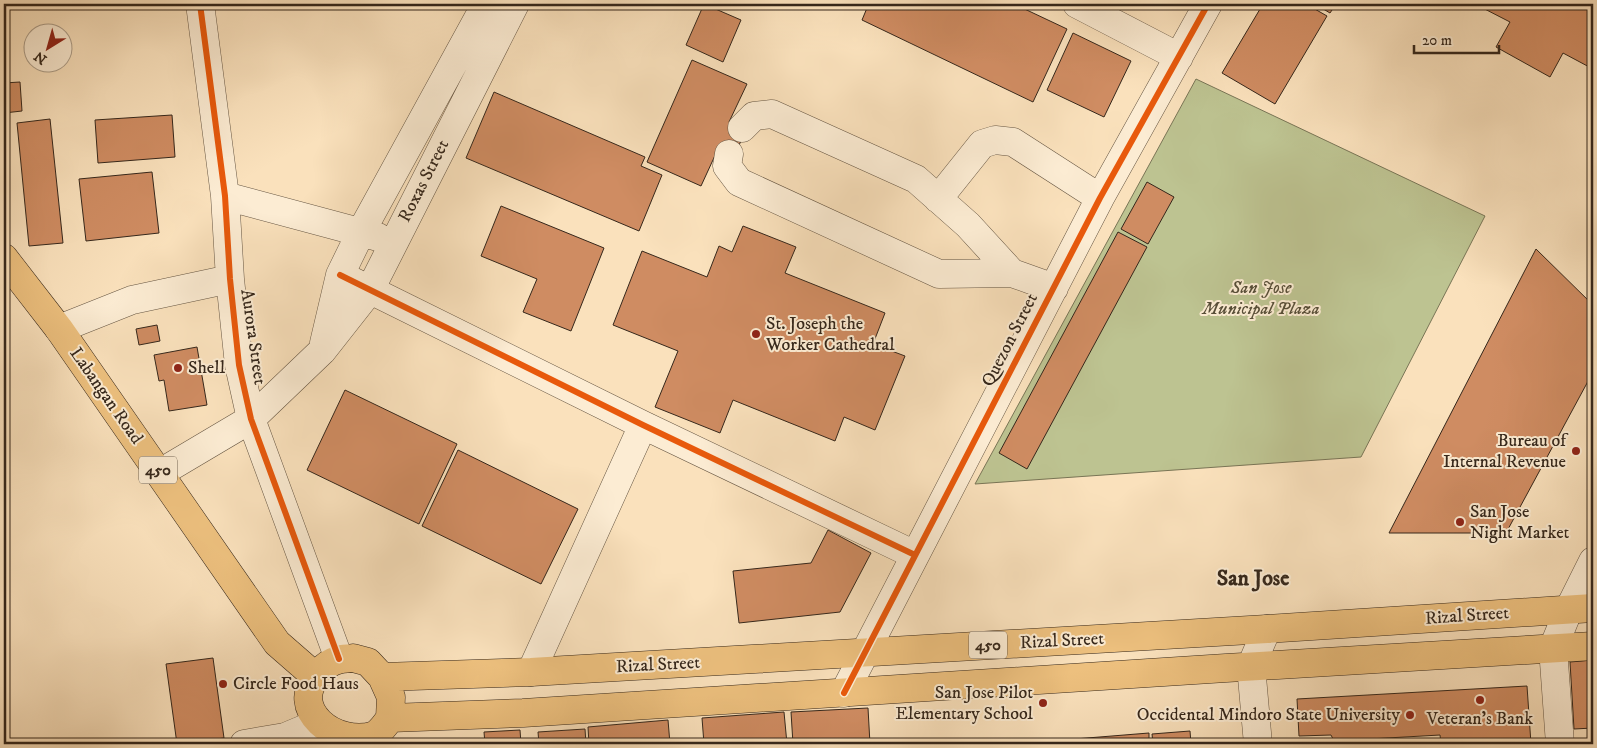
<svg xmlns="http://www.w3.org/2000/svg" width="1597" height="748" viewBox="0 0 1597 748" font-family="'IM FELL DW Pica',serif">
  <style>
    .green { fill: #bdc391; stroke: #797556 }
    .building { fill: #cf8c62; stroke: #35271b }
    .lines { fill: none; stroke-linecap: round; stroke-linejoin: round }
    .minor-casing { stroke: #665643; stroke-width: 29 }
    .major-casing { stroke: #35271b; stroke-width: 29 }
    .minor { stroke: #fcecd3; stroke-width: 28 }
    .major { stroke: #edc07e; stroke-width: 28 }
    .cycleway-casing { stroke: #fcecd3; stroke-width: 9 }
    .cycleway { stroke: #e8590c; stroke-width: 6 }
    .poi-dot { fill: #8f2418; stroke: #fcecd3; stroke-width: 2 }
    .labels { text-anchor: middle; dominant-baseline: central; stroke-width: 4; stroke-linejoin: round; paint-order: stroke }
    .shield { fill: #fcecd3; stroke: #716252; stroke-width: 1 }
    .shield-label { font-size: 16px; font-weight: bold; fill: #35271b }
    .street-label { font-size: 18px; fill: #35271b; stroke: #fcecd3 }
    .park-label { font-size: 18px; font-style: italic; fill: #574e38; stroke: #fcecd3 }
    .poi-label { font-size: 18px; fill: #35271b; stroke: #fcecd3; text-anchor: start }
    .district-label { font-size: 22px; font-weight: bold; fill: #35271b; stroke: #fcecd3 }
  </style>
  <rect width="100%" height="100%" fill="#fae1bc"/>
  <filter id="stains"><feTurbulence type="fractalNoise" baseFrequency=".004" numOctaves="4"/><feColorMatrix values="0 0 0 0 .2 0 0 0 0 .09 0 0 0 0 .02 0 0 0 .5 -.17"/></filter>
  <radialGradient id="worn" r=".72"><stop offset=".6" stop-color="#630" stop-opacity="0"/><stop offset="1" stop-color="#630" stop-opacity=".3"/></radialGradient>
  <!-- green -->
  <path class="green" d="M1196,79l289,137 -124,241 -386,27z"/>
  <!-- building -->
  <path class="building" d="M704,4l37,16 -18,42 -37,-17z
    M859,4h155l53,25 -34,73 -171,-82 5,-12z
    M1263,4h43l21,12 -52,88 -53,-31z
    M1315,4h21l-6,9z
    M1475,4h118v65l-30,-16 -13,24 -54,-30 14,-25z
    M1073,33l58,28 -27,56 -57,-27z
    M692,60l55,24 -18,38 17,8 -12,26 -16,-7 -17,37 -54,-24z
    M20,82l2,29 -18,2v-30z
    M494,92l151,65 -4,9 21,9 -23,56 -173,-73z
    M172,115l3,42 -77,6 -3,-43z
    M50,119l13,124 -34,3 -12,-123z
    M152,172l7,61 -73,8 -7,-62z
    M1147,182l27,15 -26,47 -27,-15z
    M501,206l103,42 -33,83 -48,-19 14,-33 -56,-23z
    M743,226l53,21 -11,26 100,40 -12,31 32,12 -30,74 -31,-13 -9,24 -102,-41 -13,33 -65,-26 23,-56 -65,-26 29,-74 65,26 12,-31 13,6z
    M1118,232l29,15 -120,222 -28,-16z
    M1536,249l57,56v67l-87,161h-117z
    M157,325l3,16 -21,4 -3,-16z
    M197,347l10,58 -38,6 -5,-31 -5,1 -5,-26z
    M345,390l112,54 -38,80 -112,-54z
    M458,450l120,59 -37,75 -119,-58z
    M828,530l43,23 -31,59 -101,11 -6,-52 78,-8z
    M213,658l11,80 -47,6 -11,-80z
    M1593,660v68l-19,1 -4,-67z
    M1527,686l4,58h-90l-1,-9 -106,6 -3,-6 -32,1 -2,-37z
    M868,708l2,36h-77l-2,-32z
    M784,712l3,32h-83l-2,-26z
    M668,720l2,24h-81l-1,-17z
    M585,729l1,15h-47l-1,-12z
    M520,730l1,14h-36l-1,-12z
    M1190,731l1,13h-38l-1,-10z
    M1149,733v11h-136z
    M984,739v5h-45v-2z
    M1323,741l1,3h-33v-1z"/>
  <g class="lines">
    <defs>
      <path id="minor" d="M200,4l25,192 5,83 9,86 12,54 88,240
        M1077,4l102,53
        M742,128l12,-12 18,-2 144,65 52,46 44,48
        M729,154l-2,12 12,16 200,92 73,-1 42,15
        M225,196l153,41
        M938,199l44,-55 13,-4 18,2 87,56
        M340,275l303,150 272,130
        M59,329l73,-29 98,-21
        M324,343l16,-68 21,-43 125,-228
        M160,473l91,-54 71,-68 48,-61 145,-286
        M531,672l112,-247
        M844,693l256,-495 108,-194
        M244,744l41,-7 31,-13
        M1258,744l-7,-78 16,-37
        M1560,744l-7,-96 16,-39 24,-48"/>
      <path id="major" d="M4,258l55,71 218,314 39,34
        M353,658l15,4 14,15 9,20 -1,21c-4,6 -9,13 -15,17 -39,13 -89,-26 -56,-62 5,-6 11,-11 19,-13 5,-2 11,-1 15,-2z
        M382,677l149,-5 736,-43 326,-21
        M390,718l133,-5 703,-45 367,-22"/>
    </defs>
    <!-- minor casing -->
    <use href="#minor" class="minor-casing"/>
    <!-- major casing -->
    <use href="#major" class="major-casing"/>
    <!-- minor -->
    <use href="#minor" class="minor"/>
    <!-- major -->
    <use href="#major" class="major"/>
    <defs>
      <path id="cycleway" d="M200,4l25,192 5,83 9,86 12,54 88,240
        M340,275l303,150 272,130
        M844,693l256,-495 108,-194"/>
    </defs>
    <!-- cycleway casing -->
    <use href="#cycleway" class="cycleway-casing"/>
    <!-- cycleway -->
    <use href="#cycleway" class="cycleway"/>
  </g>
  <!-- markers -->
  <g class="poi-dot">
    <circle cx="756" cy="334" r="5"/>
    <circle cx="178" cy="368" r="5"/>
    <circle cx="1576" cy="451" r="5"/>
    <circle cx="1460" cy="522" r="5"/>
    <circle cx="223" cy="684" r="5"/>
    <circle cx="1480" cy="700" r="5"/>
    <circle cx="1043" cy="703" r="5"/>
    <circle cx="1410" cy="715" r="5"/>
  </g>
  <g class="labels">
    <!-- shield labels -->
    <g class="shield">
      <rect x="139" y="456.5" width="38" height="27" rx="4"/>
      <rect x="969" y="631.5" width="38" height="27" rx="4"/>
    </g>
    <g class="shield-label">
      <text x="158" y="470">450</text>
      <text x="988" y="645">450</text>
    </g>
    <!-- street labels -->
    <g class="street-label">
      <text transform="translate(424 181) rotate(-63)">Roxas Street</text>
      <text transform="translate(253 337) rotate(82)">Aurora Street</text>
      <text transform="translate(1010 340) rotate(-63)">Quezon Street</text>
      <text transform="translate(106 396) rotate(55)">Labangan Road</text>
      <text transform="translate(1467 616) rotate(-4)">Rizal Street</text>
      <text transform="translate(1062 641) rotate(-3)">Rizal Street</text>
      <text transform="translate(658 665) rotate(-3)">Rizal Street</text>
    </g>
    <!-- park labels -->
    <g class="park-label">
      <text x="1261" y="288">San Jose<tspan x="1261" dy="21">Municipal Plaza</tspan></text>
    </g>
    <!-- poi labels -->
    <g class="poi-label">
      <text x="766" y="324">St. Joseph the<tspan x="766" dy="21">Worker Cathedral</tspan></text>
      <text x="188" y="368">Shell</text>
      <text x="1566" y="441" text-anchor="end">Bureau of<tspan x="1566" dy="21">Internal Revenue</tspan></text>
      <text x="1470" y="512">San Jose<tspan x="1470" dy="21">Night Market</tspan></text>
      <text x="233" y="684">Circle Food Haus</text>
      <text x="1033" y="693" text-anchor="end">San Jose Pilot<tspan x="1033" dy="21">Elementary School</tspan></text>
      <text x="1400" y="715" text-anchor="end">Occidental Mindoro State University</text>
      <text x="1480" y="719" text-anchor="middle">Veteran's Bank</text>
    </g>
    <!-- district labels -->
    <g class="district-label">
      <text x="1253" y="578">San Jose</text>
    </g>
  </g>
  <!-- margin -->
  <rect width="1597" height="748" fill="none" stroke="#fae1bc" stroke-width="20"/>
  <rect x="5" y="5" width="1587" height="738" fill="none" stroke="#35271b" stroke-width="2.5"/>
  <rect x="10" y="10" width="1577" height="728" fill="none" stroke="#35271b"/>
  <!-- north arrow -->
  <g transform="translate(48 48) rotate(217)"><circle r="24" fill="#fcecd3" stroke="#ac9d89"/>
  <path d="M0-4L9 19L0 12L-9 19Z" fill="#8f2418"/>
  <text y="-8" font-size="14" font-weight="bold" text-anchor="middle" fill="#35271b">N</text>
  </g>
  <!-- scale -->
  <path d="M1414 45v8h85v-8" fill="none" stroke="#35271b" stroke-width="2.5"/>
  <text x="1422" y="45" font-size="15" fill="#35271b" stroke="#fcecd3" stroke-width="4" paint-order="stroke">20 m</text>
  <rect width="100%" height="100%" filter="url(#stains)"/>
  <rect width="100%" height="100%" fill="url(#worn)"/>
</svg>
